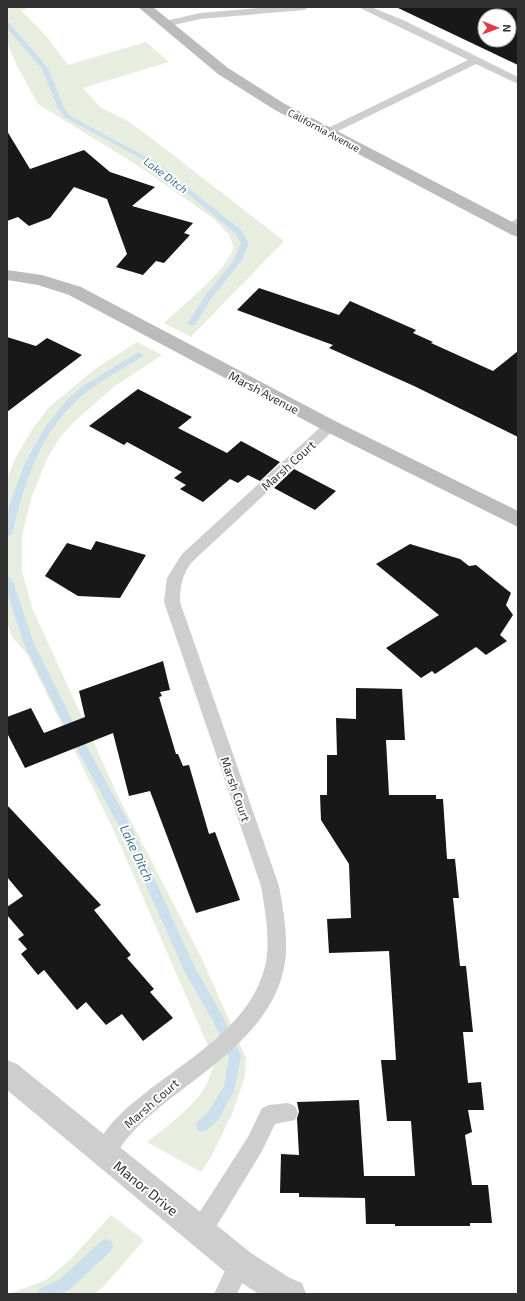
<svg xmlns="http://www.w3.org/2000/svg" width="525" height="1301" viewBox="0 0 525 1301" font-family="'Exo 2',sans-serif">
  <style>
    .green { fill: #e7eddf }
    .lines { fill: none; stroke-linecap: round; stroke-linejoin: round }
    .stream { fill: #ccdfec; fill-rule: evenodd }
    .building { fill: #181818; fill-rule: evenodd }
    .lane { fill: #cecece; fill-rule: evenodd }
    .street { fill: #cecece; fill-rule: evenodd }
    .secondary { fill: #bbb; fill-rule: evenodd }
    .labels { text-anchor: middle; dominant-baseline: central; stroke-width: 4; stroke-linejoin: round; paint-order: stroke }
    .far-street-label { font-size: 10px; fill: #313131; stroke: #fff }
    .far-water-label { font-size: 11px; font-style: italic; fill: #407192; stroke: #fff }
    .street-label { font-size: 12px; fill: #313131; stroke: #fff }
    .water-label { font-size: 13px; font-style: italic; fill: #407192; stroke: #fff }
    .near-street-label { font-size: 14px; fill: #313131; stroke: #fff }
  </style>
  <rect width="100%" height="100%" fill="#fff"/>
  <!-- green -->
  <path class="green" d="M7,7h26l-12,3 26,27 21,28 78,-23 23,20 -86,26 17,19 29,15 22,16 133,103 -93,96 -27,-14c22,-21 58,-48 70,-75l-5,-13 -16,-17 -73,-51 -102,-63 -22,-40 -9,-23z
    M137,342l25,13 -47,31 -39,34 -15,16 -14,23 -15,37 -10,40v35l10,37 45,98 42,92 83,161 44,99 -1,18 -13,38 -21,43 -10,15 -54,-30c18,-14 37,-28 52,-46 8,-9 12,-23 16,-34l-101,-231 -87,-177 -15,-17 -5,-15v-143l9,-22 17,-29 15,-20 47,-39z
    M111,1215l33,25 -41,47 -9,7h-85l37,-14 25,-21z"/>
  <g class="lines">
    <!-- stream -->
    <path class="stream" d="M7,22l2,1 39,45 16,40 6,8 87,47 84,67 8,13 -7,17 -32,40 -15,25h-6l-1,-2 17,-27 29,-36 7,-17 -6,-10 -82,-68 -87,-47 -8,-10 -16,-39 -35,-41z
      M139,352l4,3 -1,2c-20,12 -41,23 -59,38 -42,34 -59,88 -71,139l-5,3v-22l5,-17 13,-35 20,-36 23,-28 15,-13z
      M7,576l5,3 22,65 37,74 59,107 63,139 29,51 19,41 -7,35 -15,28 -12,11 -5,2 -5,-2 -1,-4 1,-4 12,-11 15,-25 5,-30 -15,-33 -29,-51 -64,-142 -60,-111 -37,-75 -17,-51z
      M106,1239l5,2 2,5 -2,5 -42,39 -9,4h-23l2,-5 20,-9 42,-39z"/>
  </g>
  <!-- building -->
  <path class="building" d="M396,7h122v58zM485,16h24v24h-24z
    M7,131l23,38 54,-19 26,22 45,15 -23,19 61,17 -9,10 6,2 -26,28 -8,-2 -13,14 -27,-8 11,-13 -20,-55 -33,-12 -24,31 -21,8 -11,-9 -11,4z
    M259,288l80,27 11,-14 66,29 -3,3 20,9 -2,1 62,28 25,-20v86l-104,-51 -85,-38 4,-3 -96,-35z
    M7,337l29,9 11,-8 35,17 -75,57z
    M138,389l54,28 -14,11 49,25 14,-12 39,21 -20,19 -12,-6 -10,8 -8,-4 -27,23 -23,-13 6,-4 -12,-7 8,-6 -55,-30 -3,3 -35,-19z
    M294,469l42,22 -21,19 -41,-22z
    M96,541l50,14 -26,43 -42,-2 -33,-20 22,-33 24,7z
    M410,544l50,15 9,7 7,-1 35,28 -5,12 7,10 -13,20 7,6 -21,14 -10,-8 -41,27 -3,-3 -11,7 -35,-30 53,-33 -63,-51z
    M163,661l7,29 -10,2 2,4 -3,1 17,57h2l5,12 6,-1 20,69 6,-2 25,68 -44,13 -46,-122 -21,5 -16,-63 -88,35 -18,-35v-16l24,-9 13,25 41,-16 -6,-26z
    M356,688l46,1 3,51h-19l3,55h47v4h7l4,60h8l4,39h-6l7,68h6l7,66h-10l5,51 13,-1 3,28h-16l4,22 -7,3 7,50h16l4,38h-22v3h-75v-2h-29l-1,-26 -66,-1v-4h-19l1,-39 18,1 -2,-37 2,-6 -2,-10 62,-2 5,76h51l-4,-55h-24l-6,-61h15l-7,-109 -60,2 -2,-34 24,-1 -2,-54 -28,-44 -1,-25h7v-40h10l-1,-37 20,1z
    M7,805l94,100 -7,5 37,45 -4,3 27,31 -4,3 23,26 -30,23 -21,-27 -16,11 -20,-23 -9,8 -33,-40 -6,5 -17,-21 6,-5 -9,-10 6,-4 -17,-20v-8l16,-11 -16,-19z"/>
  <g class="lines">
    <!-- lane -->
    <path class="lane" d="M270,7h39l-5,3 -104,9 -35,8 -5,-3 1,-2 39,-9z
      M358,7h13l32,13 115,57v7l-42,-20 -144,70h-8l-1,-2 1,-2 144,-70z
      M518,218v9l-9,4 -4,-1 -2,-3z
      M330,421l5,2 2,3 -2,3 -143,133c-10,13 -12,24 -12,40l99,284c4,22 8,44 7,67 -5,75 -81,116 -132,159 -9,7 -17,15 -24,23 -9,10 -15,23 -27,28l-7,-3 -3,-7c9,-23 31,-44 51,-59 46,-37 115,-73 123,-139 2,-23 -2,-46 -6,-69l-97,-284 3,-24 15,-24 143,-131z
      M288,1103l7,3 3,7 -3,7 -20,4 -13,27 -54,89 -8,3 -8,-3 -3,-8 3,-8 56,-87 14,-29 7,-3z
      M240,1253l8,3 3,8 -14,30h-23l18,-38z"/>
    <!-- street -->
    <path class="street" d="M7,1060l10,4 234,189 39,25 12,5 4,11h-47l-30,-19 -222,-185z"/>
    <!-- secondary -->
    <path class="secondary" d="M138,7h15l75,61 57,36 233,121v12l-6,-2 -237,-125 -57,-36z
      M7,270l35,5 39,12 256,135 181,89v16l-195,-97 -254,-135 -31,-10 -31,-5z"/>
  </g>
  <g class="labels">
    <!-- far-street labels -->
    <g class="far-street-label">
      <text transform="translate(324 130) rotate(28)">California Avenue</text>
    </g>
    <!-- far-water labels -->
    <g class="far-water-label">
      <text transform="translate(166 175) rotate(37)">Lake Ditch</text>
    </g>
    <!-- street labels -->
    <g class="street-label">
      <text transform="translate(264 392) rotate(28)">Marsh Avenue</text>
      <text transform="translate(288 465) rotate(-42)">Marsh Court</text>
      <text transform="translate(236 789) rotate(71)">Marsh Court</text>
      <text transform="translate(151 1103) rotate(-41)">Marsh Court</text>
    </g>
    <!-- water labels -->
    <g class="water-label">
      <text transform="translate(137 853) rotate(65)">Lake Ditch</text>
    </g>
    <!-- near-street labels -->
    <g class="near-street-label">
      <text transform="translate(146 1188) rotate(39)">Manor Drive</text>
    </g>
  </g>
  <!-- border -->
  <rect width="525" height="1301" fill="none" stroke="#313131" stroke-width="16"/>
  <!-- north arrow -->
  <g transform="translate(497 28) rotate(91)"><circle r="19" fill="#ffffff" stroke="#adadad"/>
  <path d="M0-3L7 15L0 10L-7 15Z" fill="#e13a44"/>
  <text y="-6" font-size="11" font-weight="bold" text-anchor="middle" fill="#313131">N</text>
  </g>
</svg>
